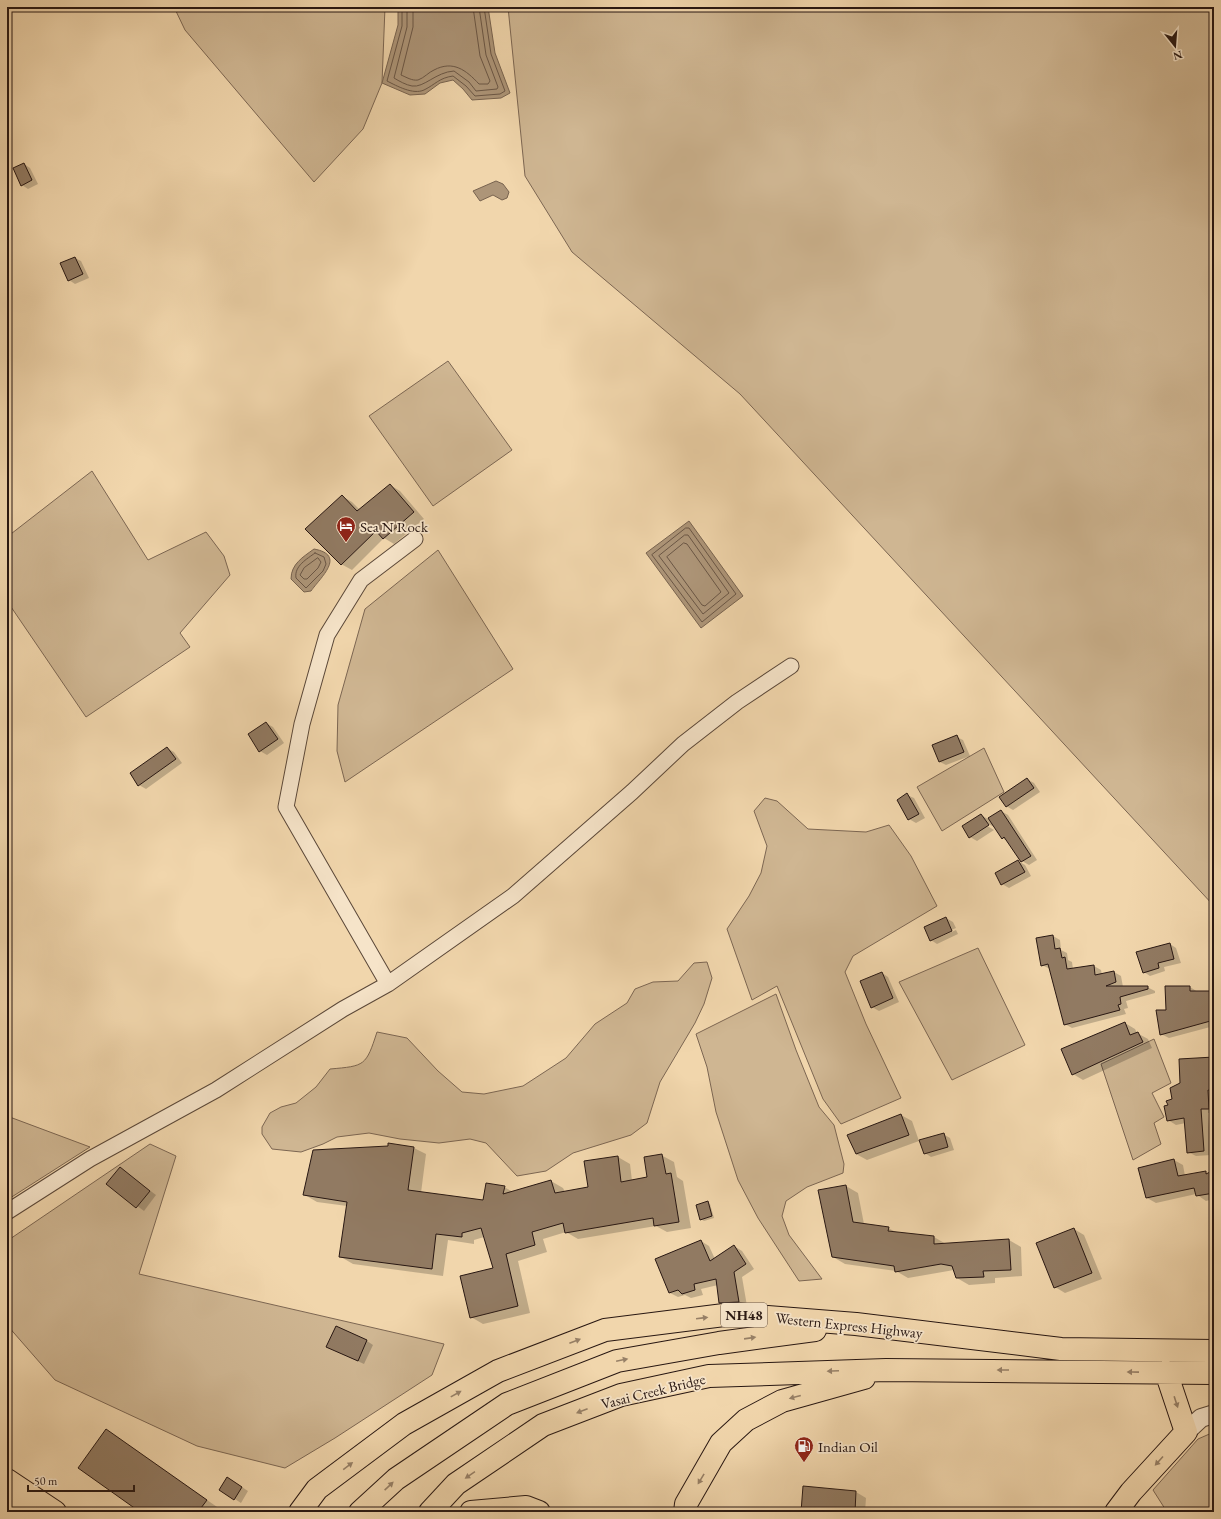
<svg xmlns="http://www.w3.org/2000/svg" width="1221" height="1519" viewBox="0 0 1221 1519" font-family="'EB Garamond',serif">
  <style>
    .green { fill: #cfb692; stroke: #7c6652 }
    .water { fill: #ad9578; stroke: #78634f }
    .shadow { fill: #0003 }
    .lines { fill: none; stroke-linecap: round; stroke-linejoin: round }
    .shore { stroke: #6a5645; stroke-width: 1 }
    .building { fill: #917a62; stroke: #281712 }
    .minor-casing { stroke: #5a4738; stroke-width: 17 }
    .tertiary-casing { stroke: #5a4738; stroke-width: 20 }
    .primary-casing { stroke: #281712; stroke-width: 24 }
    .trunk-casing { stroke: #281712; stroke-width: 24 }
    .minor { stroke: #f6e4c9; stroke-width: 15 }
    .tertiary { stroke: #f6e4c9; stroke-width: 18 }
    .primary { stroke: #f1d6ac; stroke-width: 22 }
    .trunk { stroke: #f1d6ac; stroke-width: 22 }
    .oneway { fill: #978067 }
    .labels { text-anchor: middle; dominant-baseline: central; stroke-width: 3.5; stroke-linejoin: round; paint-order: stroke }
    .shield { fill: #f6e4c9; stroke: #665449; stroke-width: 1 }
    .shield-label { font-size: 14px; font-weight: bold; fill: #281712 }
    .poi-label { font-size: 15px; fill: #281712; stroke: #f6e4c9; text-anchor: start }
    .street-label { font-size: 15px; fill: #281712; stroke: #f6e4c9 }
  </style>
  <rect width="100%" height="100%" fill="#f1d6ac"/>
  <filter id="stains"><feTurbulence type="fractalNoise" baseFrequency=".005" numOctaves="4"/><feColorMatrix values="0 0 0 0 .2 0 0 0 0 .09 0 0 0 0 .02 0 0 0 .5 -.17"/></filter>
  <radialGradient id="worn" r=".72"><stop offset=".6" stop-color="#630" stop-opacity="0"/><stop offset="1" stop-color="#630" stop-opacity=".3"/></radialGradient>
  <!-- green -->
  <path class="green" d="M174,7h211l-3,76 -19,46 -49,53 -129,-152z
    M508,7h706v899l-474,-512 -168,-142 -47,-76z
    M448,361l64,89 -79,56 -64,-90z
    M92,471l56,89 58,-28 18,24 6,19 -50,58 10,14 -104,70 -79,-116v-64z
    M438,550l75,119 -168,113 -8,-31 1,-46 27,-96z
    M984,748l20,44 -62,39 -25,-44z
    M765,798l12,3 31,28 58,3 23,-7 22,31 26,50 -84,50 -8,16 21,52 35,74 -60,26 -18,-25 -46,-113 -25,14 -25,-71 22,-33 12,-23 6,-27 -13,-35z
    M978,948l47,97 -73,35 -53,-98z
    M707,962l5,16 -8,26 -9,19 -35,59 -13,41 -16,12 -58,18 -27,18 -29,5 -31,-33 -16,-4 -31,4 -39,-4 -31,-6 -32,4 -14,7 -22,8 -29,-3 -10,-15v-7l8,-14 11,-6 15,-4 20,-16 14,-18c35,-3 36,-3 47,-37l30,6 31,33 24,21 22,2 39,-8 43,-28 29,-34 32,-21 8,-14 18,-7 25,-1 16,-18z
    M776,994l20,56 23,57 15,18 10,39 -1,9 -36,14 -21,14 -4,15 7,19 33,44 -23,2 -41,-63 -20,-38 -22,-68 -9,-45 -11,-33z
    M1154,1039l17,44 -19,10 12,24 -10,6 7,21 -28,16 -32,-96z
    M1210,1101l4,1v57l-4,-3z
    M7,1116l83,31 -83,53z
    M150,1144l26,12 -37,118 305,70 -12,31 -97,63 -50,30 -88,-22 -142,-66 -48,-55v-84z
    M1214,1432v80h-47l-14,-22 45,-51z"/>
  <!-- water -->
  <path class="water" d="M398,7h90l7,46 15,40 -9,5 -29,2 -9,-11 -10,-9 -13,3 -15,11 -15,1 -28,-12 16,-58z
    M496,181l7,3 6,8 -2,6 -5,2 -9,-5 -13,6 -7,-10z
    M689,521l54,75 -42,32 -55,-75z
    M314,549c33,6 6,29 -3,42l-7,1 -13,-13c0,-15 12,-22 23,-30z"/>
  <!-- shadow -->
  <path class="shadow" d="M24,164l6,4 8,16 -10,5 -6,-4z
    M75,258l6,3 8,17 -14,6 -6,-4z
    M390,485l10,6 24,28 -30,25 -10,-6 -32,32 -11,-6 1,-68 10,6 8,8z
    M266,723l7,4 11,16 -17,12 -7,-4z
    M957,737l6,3 7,16 -24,9 -6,-3z
    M167,748l7,4 8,11 -36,26 -7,-4z
    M1027,779l7,4 6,9 -27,18 -7,-4z
    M907,795l7,3 11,20 -9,5 -7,-4z
    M1001,811l7,4 29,45 -8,5 -7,-4 -13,-19 -7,-4 -6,-10 -11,-6 -1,2 10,6 -17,11 -7,-4 11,-22 7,4z
    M1018,861l7,4 6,11 -22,12 -7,-4z
    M946,918l7,4 3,6 -23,10v2l23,-10 2,4 -21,10 -6,-4z
    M1053,936l7,4 1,10 6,3 1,7 4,2 1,7 21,-3 7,4 1,5 12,-3 7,4 2,11h24l8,4v2l-29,8 2,7 -4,1 2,5 -54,14 -7,-4 -15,-55 -8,-4z
    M1170,944l6,4 5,15 -17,4 1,4 -15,5 -6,-4z
    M882,973l6,4 11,25 -20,9 -7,-4z
    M1190,987l8,5h16v34l-45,12 -8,-4 6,-24z
    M1125,1023l10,6 2,4 11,6 4,9 -69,32 -10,-6z
    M1214,1057v56h-6l3,42 -15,1 -8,-4 -2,-29 -10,2 -8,-5 2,-14 12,-23z
    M901,1115l11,6 7,20 -52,19 -11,-6 -8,-19z
    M943,1134l7,4 4,12 -23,7 -6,-4z
    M414,1148l12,6 -5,39 63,8 20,-14 9,5 38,-11 12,7 2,4 24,-4 29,-31 12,7 2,17 17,-3 12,-23 13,7 3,15 6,4 8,47 -24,4 -11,-6 -78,13 -12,-7 -23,7 4,13 -29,9 12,52 -47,11 -12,-7 23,-48 -10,-32 -10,3v4l-26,-4 -5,36 -90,-12 -12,-7 6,-51 -30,-4 -12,-7z
    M1174,1160l9,5 2,11 20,-4 3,2 6,-3v28l-8,2 -10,-7 -40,9 -9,-5z
    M120,1168l36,27 -12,16 -36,-27z
    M846,1186l12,7 6,31 24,4 10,5 36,4 12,7 63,-4 12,7 1,29 -27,2v5l-26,2 -12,-7 -3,-8 -46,8 -12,-7 -51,-7 -12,-7z
    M707,1202l3,2 4,14 -10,3 -3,-2z
    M1074,1229l10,6 18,44 -37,14 -10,-6z
    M1214,1229v18l-5,-17z
    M701,1241l8,5 6,13 19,-13 8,5 12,18 -12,8 5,29 -18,1 -9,-5 -2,-17 -17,4 2,6 -12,3 -6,-3 -7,2 -8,-4z
    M367,1341l6,4 -9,19 -37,-17z
    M106,1430l114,79 -2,3h-76z
    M228,1478l20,13 -7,12 -20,-13z
    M856,1492l10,6 -1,14h-63z"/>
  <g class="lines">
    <!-- shore -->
    <path class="shore" d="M402,7v19l-15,55c10,5 26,14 37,9 12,-6 15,-12 29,-14l13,10 9,10 25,-2 5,-3 -14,-37 -7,-47
      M407,7v20l-13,51c5,3 12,7 18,8 12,2 24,-14 42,-15l15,11 7,9 21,-2 1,-2 -12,-32 -7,-48
      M413,7v20l-12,48c5,2 11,6 17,5 6,-2 11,-8 16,-10 19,-10 32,0 45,14h9l2,-3 -10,-25 -7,-49
      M686,528h3l47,66 -34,28 -50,-67z
      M685,535h3l41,58 -26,21 -44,-58z
      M684,543l3,1 34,48 -16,14 -3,-1 -35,-48z
      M315,553l9,4 2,7 -3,7 -17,17 -10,-10c-2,-12 11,-19 19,-25z
      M318,558l3,4 -3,6 -11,11h-3l-4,-4 4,-7z"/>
  </g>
  <!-- building -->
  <path class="building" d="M24,163l8,17 -11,6 -8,-18z
    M75,257l8,17 -15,7 -8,-18z
    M390,484l24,28 -31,27 -7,-8 -35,34 -36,-36 37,-34 15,16z
    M266,722l12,17 -19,13 -11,-18z
    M957,735l7,17 -25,10 -7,-17z
    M167,747l9,12 -38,27 -8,-13z
    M1027,778l7,10 -28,19 -7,-10z
    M907,793l12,21 -11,6 -11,-20z
    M1001,810l30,46 -10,6 -17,-25 -2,2 -14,-21z
    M981,814l8,11 -20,13 -7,-12z
    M1018,860l7,12 -24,13 -6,-12z
    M946,917l6,14 -22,10 -6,-14z
    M1053,935l2,14 5,-1 2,10 3,-1 2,12 27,-4 1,10 19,-4 2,11 -10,4h42v3l-28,8 1,7 -3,1 2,5 -56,15 -16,-61 -7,2 -5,-28z
    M1170,943l4,16 -16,4 1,5 -16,5 -7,-21z
    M882,972l11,26 -22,10 -11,-27z
    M1165,986h25v5h24v29l-54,15 -4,-25h10z
    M1125,1022l5,13 8,-3 5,10 -71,33 -11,-26z
    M1214,1057v34l-6,-1 1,19h-8l3,42 -17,2 -3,-35 -17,3 -3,-15 4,-1 -2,-4 6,-2 -2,-11 10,-5 -1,-24z
    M901,1114l8,21 -53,19 -9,-19z
    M944,1133l4,14 -24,7 -5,-14z
    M388,1143l26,4 -6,43 75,10 3,-17 19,3 -2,8 48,-14 4,13 33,-6 -4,-26 34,-5 3,26 26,-5 -3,-20 18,-3 4,20 5,-1 8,49 -25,4 -1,-8 -88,15 -2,-10 -31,9 3,13 -29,9 12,52 -48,12 -10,-42 33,-8 -12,-40 -19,5v4l-26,-3 -4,35 -93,-12 8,-55 -44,-7 10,-45 75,-4z
    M1174,1159l4,17 28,-5v3l8,-4v23l-18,3 -2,-8 -48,10 -8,-30z
    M120,1167l30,24 -14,17 -30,-24z
    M846,1185l7,37 36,5 -1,4 46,5v8l75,-5 2,31 -28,1 1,6 -28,1 -4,-12 -11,-2 -46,8 -1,-6 -62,-9 -14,-67z
    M708,1201l4,15 -12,4 -4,-15z
    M1074,1228l18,45 -38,15 -18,-45z
    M701,1240l9,21 24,-16 12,19 -12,8 5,30 -20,1 -3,-24 -22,5 1,6 -13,4 -4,-4 -9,3 -14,-34z
    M336,1326l31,14 -9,21 -32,-14z
    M106,1429l101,71 -9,12h-58l-62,-44z
    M227,1477l15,10 -8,13 -15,-10z
    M803,1486l53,5 -1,21h-54z"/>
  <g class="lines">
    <defs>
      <path id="minor" d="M388,984l-102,-177 16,-83 25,-89 34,-55 54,-41
        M7,1212l83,-53 126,-69 127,-81 45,-25 125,-88 119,-104 51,-48 54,-42 54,-36"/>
      <path id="tertiary" d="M1186,1432l15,-14 13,-4"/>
      <path id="primary" d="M7,1480l48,32
        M7,1499l20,13"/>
      <path id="trunk" d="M300,1512l17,-23 87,-65 94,-53 107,-41 127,-16 124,10 205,25 153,2
        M360,1512l36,-33 111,-75 110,-43 102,-18 96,-13
        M430,1512l26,-28 87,-59 78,-30 88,-19 177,-6 328,3
        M471,1512l55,-5 13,5
        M685,1512l1,-8 35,-61 25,-23 36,-19 82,-23
        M1116,1512l15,-20 55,-60 -20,-60"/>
    </defs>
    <!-- minor casing -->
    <use href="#minor" class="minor-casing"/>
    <!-- tertiary casing -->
    <use href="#tertiary" class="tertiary-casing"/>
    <!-- primary casing -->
    <use href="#primary" class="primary-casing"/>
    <!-- trunk casing -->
    <use href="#trunk" class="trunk-casing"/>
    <!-- minor -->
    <use href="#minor" class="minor"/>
    <!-- tertiary -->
    <use href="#tertiary" class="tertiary"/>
    <!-- primary -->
    <use href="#primary" class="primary"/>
    <!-- trunk -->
    <use href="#trunk" class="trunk"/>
  </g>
  <!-- one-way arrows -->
  <defs><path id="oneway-solid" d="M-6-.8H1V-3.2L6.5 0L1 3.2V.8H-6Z"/></defs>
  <g class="oneway">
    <use href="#oneway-solid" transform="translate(702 1318) rotate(-7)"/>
    <use href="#oneway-solid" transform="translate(750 1338) rotate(-8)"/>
    <use href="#oneway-solid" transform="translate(575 1341) rotate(-21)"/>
    <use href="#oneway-solid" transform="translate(622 1360) rotate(-12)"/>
    <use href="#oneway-solid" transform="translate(1003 1370) rotate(-180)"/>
    <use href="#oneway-solid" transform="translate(833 1371) rotate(178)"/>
    <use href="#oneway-solid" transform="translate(1133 1372) rotate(-179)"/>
    <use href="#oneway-solid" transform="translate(456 1394) rotate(-29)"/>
    <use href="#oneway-solid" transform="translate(795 1397) rotate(165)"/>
    <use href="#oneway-solid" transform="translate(1176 1402) rotate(72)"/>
    <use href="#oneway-solid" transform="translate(582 1411) rotate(159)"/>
    <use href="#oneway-solid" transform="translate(1159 1461) rotate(132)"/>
    <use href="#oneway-solid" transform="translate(348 1466) rotate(-37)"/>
    <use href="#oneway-solid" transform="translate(470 1475) rotate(146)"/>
    <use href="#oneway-solid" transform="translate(701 1479) rotate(121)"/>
    <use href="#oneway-solid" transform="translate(389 1486) rotate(-43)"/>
  </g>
  <!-- icons -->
  <defs>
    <symbol id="hotel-pin" viewBox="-11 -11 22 30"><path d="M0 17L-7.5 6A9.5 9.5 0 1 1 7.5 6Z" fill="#8f2418" stroke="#f6e4c9"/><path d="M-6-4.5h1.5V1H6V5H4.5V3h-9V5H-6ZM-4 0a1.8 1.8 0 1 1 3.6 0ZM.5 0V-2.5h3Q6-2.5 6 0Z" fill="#fff"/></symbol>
    <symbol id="fuel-pin" viewBox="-11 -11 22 30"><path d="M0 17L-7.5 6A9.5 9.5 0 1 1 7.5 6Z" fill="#8f2418" stroke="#f6e4c9"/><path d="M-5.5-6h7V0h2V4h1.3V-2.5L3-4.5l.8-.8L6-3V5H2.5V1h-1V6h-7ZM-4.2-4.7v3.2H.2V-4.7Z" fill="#fff"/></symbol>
  </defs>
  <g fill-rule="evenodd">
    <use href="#hotel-pin" x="335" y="515" width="22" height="30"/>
    <use href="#fuel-pin" x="793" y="1435" width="22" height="30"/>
  </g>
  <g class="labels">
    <!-- shield labels -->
    <rect class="shield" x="721" y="1303" width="46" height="24" rx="3"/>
    <g class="shield-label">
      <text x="744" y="1315">NH48</text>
    </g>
    <!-- poi labels -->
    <g class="poi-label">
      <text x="360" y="526">Sea N Rock</text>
      <text x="818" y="1446">Indian Oil</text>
    </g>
    <!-- street labels -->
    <g class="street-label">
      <text transform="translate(849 1325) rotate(6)">Western Express Highway</text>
      <text transform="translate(653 1391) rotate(-14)">Vasai Creek Bridge</text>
    </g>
  </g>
  <!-- margin -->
  <rect width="1221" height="1519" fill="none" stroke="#f1d6ac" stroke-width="24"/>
  <rect x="8" y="8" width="1205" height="1503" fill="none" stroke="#281712" stroke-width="2"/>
  <rect x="12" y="12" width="1197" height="1495" fill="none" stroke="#281712"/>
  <!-- north arrow -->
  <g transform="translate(1175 46) rotate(163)" stroke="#f6e4c9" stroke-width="3" paint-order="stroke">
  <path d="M0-3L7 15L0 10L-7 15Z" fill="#281712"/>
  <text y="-6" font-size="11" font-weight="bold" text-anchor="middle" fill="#281712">N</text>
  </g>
  <!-- scale -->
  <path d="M28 1485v6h106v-6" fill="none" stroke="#281712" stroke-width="2"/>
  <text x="34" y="1485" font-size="12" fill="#281712" stroke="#f6e4c9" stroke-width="3" paint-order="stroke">50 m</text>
  <rect width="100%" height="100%" filter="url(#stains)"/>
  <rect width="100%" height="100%" fill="url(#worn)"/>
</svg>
